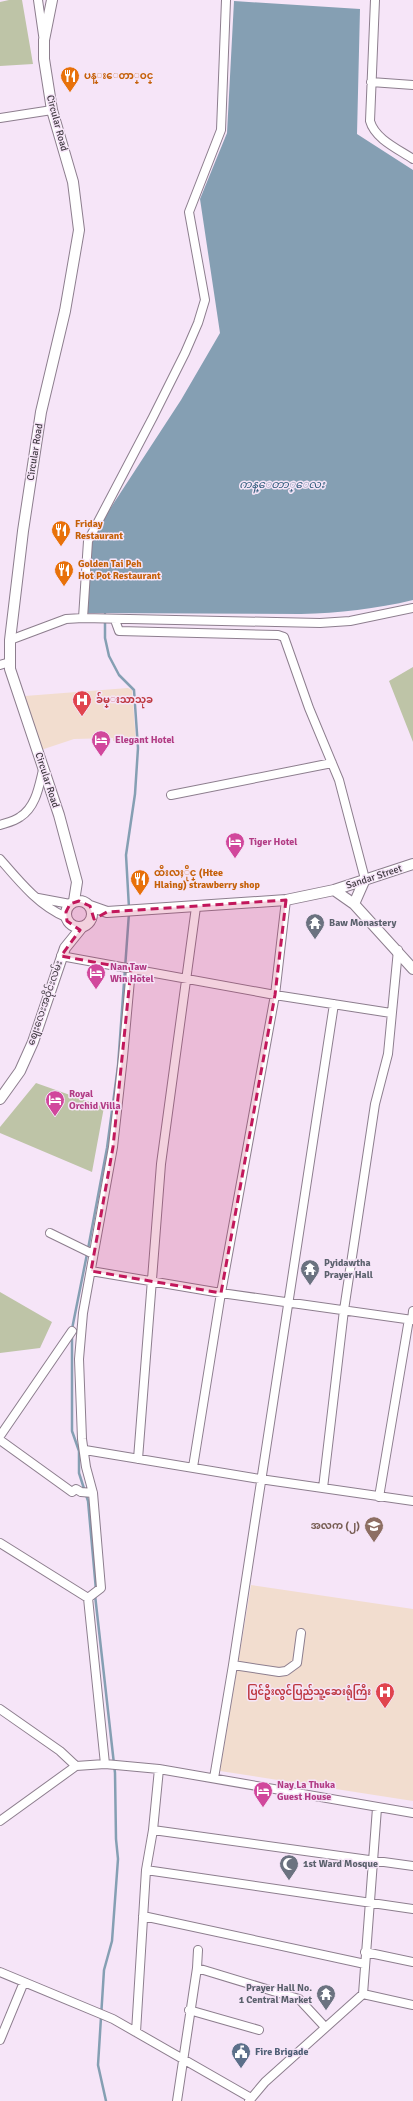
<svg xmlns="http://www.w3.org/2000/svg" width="413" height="2101" viewBox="0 0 413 2101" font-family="Signika,'Noto Sans Myanmar',sans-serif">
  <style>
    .medical { fill: #f2ddcf }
    .green { fill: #bec4a7 }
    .water { fill: #859fb3 }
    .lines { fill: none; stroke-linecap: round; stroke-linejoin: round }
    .stream { stroke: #859fb3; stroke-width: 2.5 }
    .minor-casing { stroke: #8d7e8e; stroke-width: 10 }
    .tertiary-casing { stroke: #8d7e8e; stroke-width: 12 }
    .minor { stroke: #fff; stroke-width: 8 }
    .tertiary { stroke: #fff; stroke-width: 10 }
    .marked { fill: #c2185b; fill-opacity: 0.2; stroke: #c2185b; stroke-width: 3; stroke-dasharray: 8 5; stroke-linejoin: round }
    .labels { text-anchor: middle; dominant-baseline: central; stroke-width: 3; stroke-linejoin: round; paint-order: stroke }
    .food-label { font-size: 10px; font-weight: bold; fill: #c56008; stroke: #f6e5f8; text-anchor: start }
    .street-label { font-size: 10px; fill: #3f3940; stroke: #f6e5f8 }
    .health-label { font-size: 10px; font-weight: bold; fill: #be3a42; stroke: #f6e5f8; text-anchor: start }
    .hotel-label { font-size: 10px; font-weight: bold; fill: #b23c85; stroke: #f6e5f8; text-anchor: start }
    .worship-label { font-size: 10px; font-weight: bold; fill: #5b616d; stroke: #f6e5f8; text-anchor: start }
    .education-label { font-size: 10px; font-weight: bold; fill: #785e54; stroke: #f6e5f8; text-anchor: end }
    .service-label { font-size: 10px; font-weight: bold; fill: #4e5e75; stroke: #f6e5f8; text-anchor: start }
    .water-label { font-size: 11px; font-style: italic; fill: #2f5b7b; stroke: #f6e5f8 }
  </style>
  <rect width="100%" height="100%" fill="#f6e5f8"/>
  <!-- medical -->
  <path class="medical" d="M128,688l4,2 4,52 -23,-1v-3l-39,1 -33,11 -16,-54z
    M251,1585l162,24v192l-193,-30z"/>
  <!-- green -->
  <path class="green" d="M9,0h13l11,64 -33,2v-64z
    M413,667v75l-24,-61z
    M36,1083l68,24 -12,65 -92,-39v-6z
    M0,1292l52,30 -12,26 -40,5z"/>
  <!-- water -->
  <path class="water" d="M234,1l126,8 -3,125 56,36v430c-37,9 -74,13 -112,14l-214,-1 4,-75 90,-138 39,-67 -20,-134 27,-66z"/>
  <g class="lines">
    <!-- stream -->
    <path class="stream" d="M105,614v24l4,18 10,19 15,15 4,58 -3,46 -9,61 3,53
      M88,1249l19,-101 11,-82 11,-153
      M72,1329l15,-75
      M72,1336v95l7,20v22l9,28 8,89
      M95,1595l20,178 1,66 2,20 -6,82 -8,29 -6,95 8,36"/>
    <defs>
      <path id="minor" d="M38,0l5,35
        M375,0l-5,121c5,18 28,28 43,38
        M371,82l42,3
        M0,118l52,-8
        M83,618l5,-77 65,-124 32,-64 13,-30 7,-23 -16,-88 32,-82 5,-130
        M115,620l4,11 159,4 6,2 25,71 30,72 26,99
        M10,640l56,-21 17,-1 237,5 30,-2 63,-13
        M0,665l10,-3
        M171,795l161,-32
        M0,825c6,-2 15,-4 20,-8 16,-10 19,-31 23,-47
        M0,859c19,22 39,47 66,58
        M38,898l32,6
        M61,956l214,39 116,18
        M50,1233l43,21
        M91,1271l130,22 192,27
        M412,1320l1,-9
        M0,1436l72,-105
        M0,1440l72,52 4,-3 5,3 12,1
        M85,1450l175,29 153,22
        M138,1459l23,-295 35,-257
        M193,1467l28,-174 54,-298 11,-95
        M323,1488l21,-178 31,-206 13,-50 10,-104
        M379,1497l30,-178
        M0,1543l88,55
        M233,1665l46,7 7,-1 11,-8 4,-30
        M0,1709l60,42 16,15
        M105,1764l-17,-166 13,-10 -8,-95 -7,-26 -4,-28 -3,-80 4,-46 30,-166 10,-90 8,-88
        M214,1778l19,-113 101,-661
        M0,1821l76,-55 29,-2 54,5 254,44
        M153,1830l260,36
        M146,1870l267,39
        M143,1916l222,48
        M365,1952l48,10
        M197,1968l102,31 26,28
        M0,1972l113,47 138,79
        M363,1994l50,11
        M189,2010l70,20
        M136,2032l10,-162 7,-40 6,-61
        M0,2040l24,-58
        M177,2101l20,-133 1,-18
        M249,2101l16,-19 98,-88 14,-186"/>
      <path id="tertiary" d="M52,0l-8,40v19l8,51 21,72 6,48 -14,81 -24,101 -18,119 -13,109v29l49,146 18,67 -3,19
        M334,890l20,14 59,65
        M66 914a13 13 0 1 1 26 0a13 13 0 1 1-26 0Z
        M354,904l11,-25
        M90,906l17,6 179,-12 48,-10 79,-26
        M0,1099l20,-28 13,-29 32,-94 17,-21"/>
    </defs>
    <!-- minor casing -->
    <use href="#minor" class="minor-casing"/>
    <!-- tertiary casing -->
    <use href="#tertiary" class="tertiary-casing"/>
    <!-- minor -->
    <use href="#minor" class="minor"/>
    <!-- tertiary -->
    <use href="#tertiary" class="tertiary"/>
  </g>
  <!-- marked area -->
  <path class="marked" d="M286,900l-11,95 -54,298 -130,-22 22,-124 18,-178 -70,-13 19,-26 -13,-9 -1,-9 4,-8 9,-3 11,5 4,13 13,-7z"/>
  <!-- icons -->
  <defs>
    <symbol id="restaurant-pin" viewBox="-11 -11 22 30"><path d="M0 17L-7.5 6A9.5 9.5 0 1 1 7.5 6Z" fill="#e8710a" stroke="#f6e5f8"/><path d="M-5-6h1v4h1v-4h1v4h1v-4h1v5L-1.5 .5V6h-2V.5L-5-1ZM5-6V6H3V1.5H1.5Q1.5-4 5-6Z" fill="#fff"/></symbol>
    <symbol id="hospital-pin" viewBox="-11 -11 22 30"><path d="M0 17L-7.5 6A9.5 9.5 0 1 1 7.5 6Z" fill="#e0444e" stroke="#f6e5f8"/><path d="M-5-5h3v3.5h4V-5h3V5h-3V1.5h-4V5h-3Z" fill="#fff"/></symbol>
    <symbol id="hotel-pin" viewBox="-11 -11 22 30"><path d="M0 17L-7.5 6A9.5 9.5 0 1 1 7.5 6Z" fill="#d1479c" stroke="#f6e5f8"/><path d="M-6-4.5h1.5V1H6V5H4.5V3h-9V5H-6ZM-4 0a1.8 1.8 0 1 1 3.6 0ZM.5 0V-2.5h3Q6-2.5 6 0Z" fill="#fff"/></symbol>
    <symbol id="temple-pin" viewBox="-11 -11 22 30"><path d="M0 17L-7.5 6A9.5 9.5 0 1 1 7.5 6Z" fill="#6b7280" stroke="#f6e5f8"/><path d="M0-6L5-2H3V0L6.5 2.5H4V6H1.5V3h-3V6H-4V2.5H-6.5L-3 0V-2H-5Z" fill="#fff"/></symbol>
    <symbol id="school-pin" viewBox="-11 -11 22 30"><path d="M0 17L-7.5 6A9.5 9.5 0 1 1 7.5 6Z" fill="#8d6e63" stroke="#f6e5f8"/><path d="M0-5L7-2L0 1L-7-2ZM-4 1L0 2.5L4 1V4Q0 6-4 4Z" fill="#fff"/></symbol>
    <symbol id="mosque-pin" viewBox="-11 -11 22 30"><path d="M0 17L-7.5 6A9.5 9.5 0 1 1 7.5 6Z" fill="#6b7280" stroke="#f6e5f8"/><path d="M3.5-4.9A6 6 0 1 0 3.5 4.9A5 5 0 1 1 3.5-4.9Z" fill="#fff"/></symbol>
    <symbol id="civic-pin" viewBox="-11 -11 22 30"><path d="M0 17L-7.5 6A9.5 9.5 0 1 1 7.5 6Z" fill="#5c6f8a" stroke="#f6e5f8"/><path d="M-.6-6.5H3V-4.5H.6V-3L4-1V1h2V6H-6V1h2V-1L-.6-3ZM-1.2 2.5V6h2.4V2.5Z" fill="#fff"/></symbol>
  </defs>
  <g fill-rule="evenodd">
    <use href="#restaurant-pin" x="59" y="65" width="22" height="30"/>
    <use href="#restaurant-pin" x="50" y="519" width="22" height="30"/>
    <use href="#restaurant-pin" x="53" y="559" width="22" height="30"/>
    <use href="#hospital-pin" x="71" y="689" width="22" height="30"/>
    <use href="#hotel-pin" x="90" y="729" width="22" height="30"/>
    <use href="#hotel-pin" x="224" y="831" width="22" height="30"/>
    <use href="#restaurant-pin" x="129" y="868" width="22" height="30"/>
    <use href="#temple-pin" x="304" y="912" width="22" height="30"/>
    <use href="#hotel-pin" x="85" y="962" width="22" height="30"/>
    <use href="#hotel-pin" x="44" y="1089" width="22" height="30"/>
    <use href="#temple-pin" x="299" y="1258" width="22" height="30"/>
    <use href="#school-pin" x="363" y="1515" width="22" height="30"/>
    <use href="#hospital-pin" x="374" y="1681" width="22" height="30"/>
    <use href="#hotel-pin" x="252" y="1780" width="22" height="30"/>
    <use href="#mosque-pin" x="278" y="1853" width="22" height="30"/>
    <use href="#temple-pin" x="315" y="1983" width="22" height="30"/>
    <use href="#civic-pin" x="230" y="2041" width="22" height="30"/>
  </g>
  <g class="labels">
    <!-- food labels -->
    <g class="food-label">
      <text x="84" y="76">ပန္းေတာ္ဝင္</text>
      <text x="75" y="524">Friday<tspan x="75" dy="12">Restaurant</tspan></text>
      <text x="78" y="564">Golden Tai Peh<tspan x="78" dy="12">Hot Pot Restaurant</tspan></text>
      <text x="154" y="873">ထီးလႈိုင္ (Htee<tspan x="154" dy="12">Hlaing) strawberry shop</tspan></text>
    </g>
    <!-- street labels -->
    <g class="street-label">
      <text transform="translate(57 123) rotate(75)">Circular Road</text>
      <text transform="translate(35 452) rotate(-81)">Circular Road</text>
      <text transform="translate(47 780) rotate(72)">Circular Road</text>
      <text transform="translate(374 877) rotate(-18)">Sandar Street</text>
      <text transform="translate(45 1003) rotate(-71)">စျေးလေးအဝိုင်းလမ်း</text>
    </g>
    <!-- health labels -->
    <g class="health-label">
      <text x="96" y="700">ခ်မ္းသာသုခ</text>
      <text x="371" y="1692" text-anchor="end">ပြင်ဦးလွင်ပြည်သူ့ဆေးရုံကြီး</text>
    </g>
    <!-- hotel labels -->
    <g class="hotel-label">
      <text x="115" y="740">Elegant Hotel</text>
      <text x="249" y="842">Tiger Hotel</text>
      <text x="110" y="967">Nan Taw<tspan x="110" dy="12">Win Hotel</tspan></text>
      <text x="69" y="1094">Royal<tspan x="69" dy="12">Orchid Villa</tspan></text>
      <text x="277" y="1785">Nay La Thuka<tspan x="277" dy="12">Guest House</tspan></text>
    </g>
    <!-- worship labels -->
    <g class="worship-label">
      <text x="329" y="923">Baw Monastery</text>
      <text x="324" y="1263">Pyidawtha<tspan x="324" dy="12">Prayer Hall</tspan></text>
      <text x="303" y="1864">1st Ward Mosque</text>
      <text x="312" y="1988" text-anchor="end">Prayer Hall No.<tspan x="312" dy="12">1 Central Market</tspan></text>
    </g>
    <!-- education labels -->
    <g class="education-label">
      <text x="360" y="1526">အလက (၂)</text>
    </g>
    <!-- service labels -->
    <g class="service-label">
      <text x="255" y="2052">Fire Brigade</text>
    </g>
    <!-- water labels -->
    <g class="water-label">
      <text x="282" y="484">ကန္ေတာ္ေလး</text>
    </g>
  </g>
</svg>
